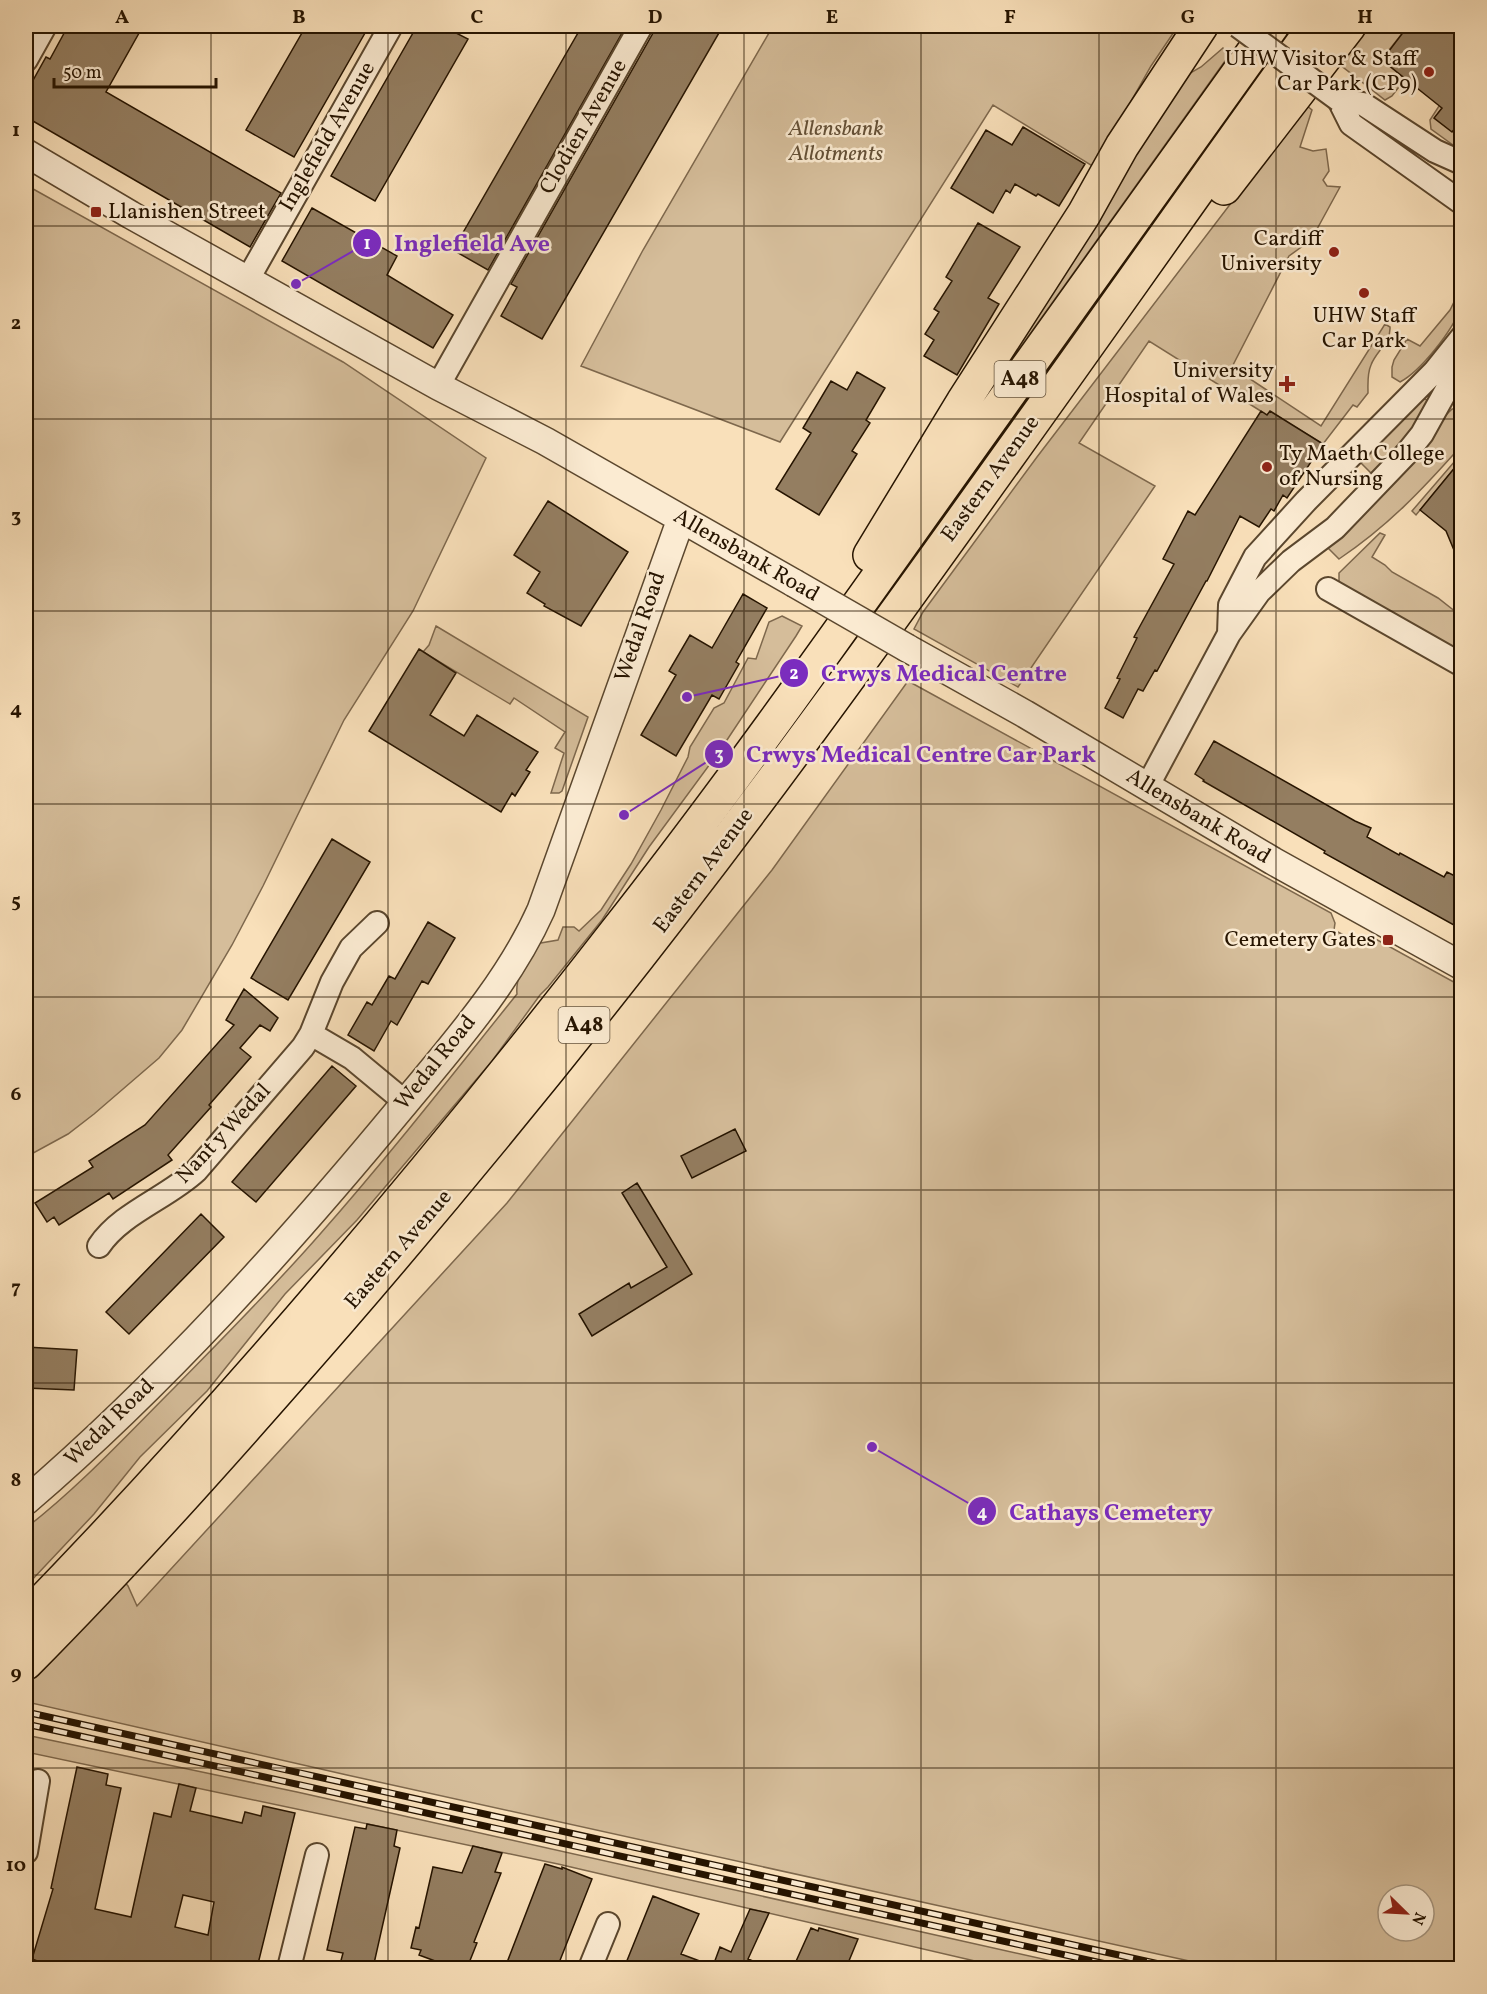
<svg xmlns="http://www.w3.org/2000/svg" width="1487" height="1994" viewBox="0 0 1487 1994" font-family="Vollkorn,serif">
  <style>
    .green { fill: #d5bd9a; stroke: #7e684d; stroke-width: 1.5; fill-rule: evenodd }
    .building { fill: #947e61; stroke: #261400; stroke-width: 1.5; fill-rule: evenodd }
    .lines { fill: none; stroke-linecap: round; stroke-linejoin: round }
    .minor-casing { stroke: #5b472e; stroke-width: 26 }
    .tertiary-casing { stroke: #5b472e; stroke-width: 30 }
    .trunk-casing { stroke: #261400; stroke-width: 36 }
    .minor { stroke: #fbebd2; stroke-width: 22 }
    .tertiary { stroke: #fbebd2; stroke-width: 27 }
    .trunk { stroke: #f9e0ba; stroke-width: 33 }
    .rail-casing { stroke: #261400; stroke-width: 7 }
    .rail { stroke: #fbebd2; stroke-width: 4.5; stroke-dasharray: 14; stroke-linecap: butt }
    .minor-bridge-casing { stroke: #5b472e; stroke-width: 26; stroke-linecap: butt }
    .tertiary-bridge-casing { stroke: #5b472e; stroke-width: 30; stroke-linecap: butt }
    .minor-bridge { stroke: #fbebd2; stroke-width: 22 }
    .tertiary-bridge { stroke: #fbebd2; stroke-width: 27 }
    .grid { fill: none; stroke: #261400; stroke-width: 1.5; stroke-opacity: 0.55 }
    .poi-dot { fill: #8f2418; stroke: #fbebd2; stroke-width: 2 }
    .labels { text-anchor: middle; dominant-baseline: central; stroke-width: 5; stroke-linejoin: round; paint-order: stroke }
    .shield { fill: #fbebd2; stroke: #66543f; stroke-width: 1.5 }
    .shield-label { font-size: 21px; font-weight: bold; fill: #261400 }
    .poi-label { font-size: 22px; fill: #261400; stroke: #fbebd2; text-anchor: end }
    .street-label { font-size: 22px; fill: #261400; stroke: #fbebd2 }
    .park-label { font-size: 22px; font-style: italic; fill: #634f36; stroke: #fbebd2 }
    .leader { fill: none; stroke: #7b2cbf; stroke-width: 2 }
    .callout-dot { fill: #7b2cbf; stroke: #fbebd2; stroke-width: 2 }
    .mark-label { font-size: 18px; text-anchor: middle; font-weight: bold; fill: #fff }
    .callout-label { font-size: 24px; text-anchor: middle; font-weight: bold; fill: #7b2cbf; stroke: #fbebd2; stroke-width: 5; stroke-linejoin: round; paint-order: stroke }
    .neatline { fill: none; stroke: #261400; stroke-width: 2 }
    .grid-label { font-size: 20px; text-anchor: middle; font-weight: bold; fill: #261400 }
  </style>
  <rect width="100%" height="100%" fill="#f9e0ba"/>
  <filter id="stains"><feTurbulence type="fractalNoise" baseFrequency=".00333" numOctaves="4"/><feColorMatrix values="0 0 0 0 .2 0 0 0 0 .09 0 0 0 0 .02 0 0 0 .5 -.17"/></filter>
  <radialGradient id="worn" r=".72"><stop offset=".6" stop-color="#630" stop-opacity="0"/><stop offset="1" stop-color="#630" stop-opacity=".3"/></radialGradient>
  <!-- green -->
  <path class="green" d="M773,26h405l-27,40 -57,101 -101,-62 -213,337 -199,-76 62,-116z
    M1368,26h40l-26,33 23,20 -13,17 -7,4 -46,-36z
    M1223,48l7,6 -248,347 52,-94 151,-231 16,-9z
    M1306,105l6,5 -12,37 13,4 13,-2 3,22 -6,9 4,6 13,1 -29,53 -22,16 -57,111 89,59 64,-102 5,3c1,16 -14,24 -19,38 -4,9 -3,19 -3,28l-11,14 -4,-2 -30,39 -53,-32 -3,3 -118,-74 -70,102 76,43 -137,201 -104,-58 9,-17 114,-155z
    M1439,106l3,2 -7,10 17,13 9,-10v21l-4,-2 -4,5 -22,-16 -1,-9z
    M26,185l317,177 143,96 -73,153 -69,109 -81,166 -31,59 -50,85 -23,28 -65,56 -26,20 -42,23z
    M1461,288c1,6 2,14 0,19 -8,23 -40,64 -61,75l-8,-5v-10l2,-7 13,-21 13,7 30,-36z
    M1421,397l6,3 4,6 -56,71 -16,-16z
    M1461,403v43c-39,44 -73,80 -122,113l-11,-11 113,-128 11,-11h5z
    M1461,454v6l-45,55 -4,-4z
    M1380,533l5,2 -13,22 13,8 7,7 46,26 23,18v41l-122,-69v-15z
    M782,616l20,10 -6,10 -75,113 -72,98 -47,73 -54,67 -8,8 -48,66 -135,159 -72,74 -78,97 -67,66 -46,57 -64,68 -4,3v-57c53,-41 100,-92 148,-140 50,-51 100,-101 147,-155 68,-77 131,-158 196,-239 -2,-18 10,-34 18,-50l23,-4 5,-13h11l5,4 22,-21 30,-46 30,-54 27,-53 2,-10 24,-39 10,-5 24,-45 8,1 13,-37z
    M436,626l152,91 -26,74 -3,2h-8l13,-40 -9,-5 10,-16 -51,-34 -4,6 -87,-52 6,-7z
    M908,681l423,232 4,10 -1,7 25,13 7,-6h6l89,49v982h-240l-874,-193 -320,-73 5,-25 33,-40 29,-20 4,-11 23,-28 7,8 9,20 370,-403 265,-333zM1388,1895h36v36h-36z
    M26,1735l271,57 786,176h-78l-447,-104 -532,-112z"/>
  <!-- building -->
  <path class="building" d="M68,26h75l-37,66 175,101 -31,54 -224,-130v-24l20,-36 4,2z
    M306,26h63l-75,131 -48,-27z
    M417,26h43l-4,7 12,6 -93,162 -44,-25z
    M582,26h44l-138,244 -35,-20z
    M654,26h69l-181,313 -41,-23 16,-29 -6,-3 142,-251z
    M1408,26h53v95l-9,11 -18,-14 8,-10 -60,-48z
    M1023,127l62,37 -26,42 -21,-12 -2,2 -21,-12 -5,9 -4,-3 -13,23 -42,-25 35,-58 26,15z
    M312,208l85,48 -10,19 66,40 -20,33 -151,-87z
    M978,223l42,24 -32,51 11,6 -42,71 -33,-19 10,-16 -9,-6 14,-22 -5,-3 18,-28 -6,-4z
    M857,372l28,16 -19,32 4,3 -18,28 5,3 -38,61 -43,-26 35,-56 -8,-5 28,-47 16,9z
    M1261,411l6,4 3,-4 53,33 -36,54 -4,-3 -9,16 -3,-2 -12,18 -19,-11 -33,65h-1l-49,90 -2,-1 -12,21 -5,-2 -15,29 -18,-10 15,-29 -3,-1 20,-40 -3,-1 40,-73 -11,-5 25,-48 7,4z
    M1461,460v107l-15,-36 -26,-21z
    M548,501l80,51 -47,74 -37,-20 1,-2 -18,-11 13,-21 -26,-17z
    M743,594l24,14 -31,54 3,2 -20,35 -7,-4 -36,61 -35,-21 35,-60 -7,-4 21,-36 22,13z
    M419,649l37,24 -26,42 34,21 13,-21 61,37 -12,18 4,2 -15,24 -3,-3 -11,19 -132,-81z
    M1214,741l141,80 16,7 -4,9 32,18 1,-2 44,24 3,-5 14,7v50l-137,-76 1,-2 -122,-70 1,-1 -9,-6z
    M332,839l38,23 -82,138 -37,-22z
    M428,922l27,16 -27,46 -6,-3 -25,44 -6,-4 -17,30 -26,-16 19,-33 5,3 17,-29 6,3z
    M244,989l34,29 -8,13 -10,-6 -20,23 11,9 -42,48 2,2 -43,48 4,5 -59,39 -4,-6 -50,32 -5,-8 -7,5 -12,-19 58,-36 -4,-6 56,-36 89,-100 -8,-5z
    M332,1066l24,20 -100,116 -24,-20z
    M735,1129l11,22 -54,27 -11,-22z
    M637,1183l55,91 -100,62 -13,-22 50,-31 2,5 36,-21 -45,-74z
    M201,1214l23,23 -95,97 -23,-22z
    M26,1347l51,3 -3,40 -48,-2z
    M77,1767l31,7 -2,11 15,3 -26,121 36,8 23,-104 17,4 8,-33 17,4 -6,23 52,12 3,-11 16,4 2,-10 32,7 -38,155h-201l-24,-9 21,-70 -2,-1zM183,1895l31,7 -6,33 -33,-8z
    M367,1824l30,6 -3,16 6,2 -27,120h-34l4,-15 -16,-3 28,-123 11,2z
    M473,1846l29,7 -7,19 6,1 -27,69 3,1 -10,25h-13l-35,-13 2,-5 -10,-2 5,-21 3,1 14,-61 29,6z
    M545,1864l17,5v-2l30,12 -35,89h-42l-9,-3z
    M653,1896l46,18 -18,40 32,12 7,-19 11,5 19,-43 19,4 -21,46 22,9h-146z
    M811,1928l7,3 1,-3 39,11 -12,29h-53z"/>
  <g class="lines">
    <defs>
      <path id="minor" d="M26,60l19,-34
        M1339,100l12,24 111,79
        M1339,100l24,4 72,47 27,12
        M248,279l143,-253
        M438,386l203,-360
        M1328,589l134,76
        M1229,634l1,-29 25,-48 51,-56 128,-129 28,-35
        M1147,787l82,-153 30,-42 32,-31 44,-33 71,-74 16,-20 40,-72
        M311,1034l41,24 53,44
        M99,1246c22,-33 68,-48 97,-75l107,-124 8,-13 21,-52 19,-34 26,-25
        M26,1852l12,-71
        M289,1968l28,-113
        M590,1968l18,-44"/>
      <path id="tertiary" d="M26,153l105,62 307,171 107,55 249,142
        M907,648l118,66 248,147 189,105
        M26,1501c137,-118 259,-253 374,-392 51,-62 108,-125 141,-199l140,-391"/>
      <path id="trunk" d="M1224,188l125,-162
        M870,555l93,-153 121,-188 38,-68 79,-120
        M26,1618c210,-216 405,-448 590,-686 107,-136 207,-277 307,-418 116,-163 233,-326 349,-488
        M26,1663c108,-109 210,-224 311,-340 164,-190 322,-387 471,-590 172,-233 338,-472 507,-707"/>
    </defs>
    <!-- minor casing -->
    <use href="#minor" class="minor-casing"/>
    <!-- tertiary casing -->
    <use href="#tertiary" class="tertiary-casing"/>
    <!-- trunk casing -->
    <use href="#trunk" class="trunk-casing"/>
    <!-- minor -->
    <use href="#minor" class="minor"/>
    <!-- tertiary -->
    <use href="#tertiary" class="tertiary"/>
    <!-- trunk -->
    <use href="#trunk" class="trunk"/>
    <defs>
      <path id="rail" d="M26,1712l1151,256
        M26,1724l1098,244"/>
    </defs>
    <!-- rail casing -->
    <use href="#rail" class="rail-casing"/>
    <!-- rail -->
    <use href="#rail" class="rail"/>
    <defs>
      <path id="minor-bridge" d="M1238,26l101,74"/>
      <path id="tertiary-bridge" d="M794,583l113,65"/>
    </defs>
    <!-- minor-bridge casing -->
    <use href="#minor-bridge" class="minor-bridge-casing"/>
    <!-- tertiary-bridge casing -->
    <use href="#tertiary-bridge" class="tertiary-bridge-casing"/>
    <!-- minor-bridge -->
    <use href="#minor-bridge" class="minor-bridge"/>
    <!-- tertiary-bridge -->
    <use href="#tertiary-bridge" class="tertiary-bridge"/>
  </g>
  <!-- grid -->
  <path class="grid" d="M211,26v1942M388,26v1942M566,26v1942M744,26v1942M921,26v1942M1099,26v1942M1276,26v1942M26,226h1436M26,419h1436M26,611h1436M26,804h1436M26,997h1436M26,1190h1436M26,1383h1436M26,1575h1436M26,1768h1436"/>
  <!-- markers -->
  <g class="poi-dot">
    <circle cx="1429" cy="72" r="6"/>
    <rect x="90" y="206" width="12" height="12" rx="3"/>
    <circle cx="1334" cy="252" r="6"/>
    <circle cx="1364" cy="293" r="6"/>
    <path d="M1284 375h6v6h6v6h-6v6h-6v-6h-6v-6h6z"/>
    <circle cx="1267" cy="467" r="6"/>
    <rect x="1382" y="934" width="12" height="12" rx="3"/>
  </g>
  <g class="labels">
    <!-- shield labels -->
    <g class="shield">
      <rect x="994.5" y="361" width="51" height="36" rx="4.5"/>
      <rect x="558.5" y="1007" width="51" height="36" rx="4.5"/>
    </g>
    <g class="shield-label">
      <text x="1020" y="379">A48</text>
      <text x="584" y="1025">A48</text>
    </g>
    <!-- poi labels -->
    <g class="poi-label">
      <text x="1417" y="59">UHW Visitor &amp; Staff<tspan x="1417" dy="25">Car Park (CP9)</tspan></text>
      <text x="108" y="212" text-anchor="start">Llanishen Street</text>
      <text x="1322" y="239">Cardiff<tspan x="1322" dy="25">University</tspan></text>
      <text x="1364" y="316" text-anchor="middle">UHW Staff<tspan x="1364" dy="25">Car Park</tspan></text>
      <text x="1274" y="371">University<tspan x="1274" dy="25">Hospital of Wales</tspan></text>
      <text x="1279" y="454" text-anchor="start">Ty Maeth College<tspan x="1279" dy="25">of Nursing</tspan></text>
      <text x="1376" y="940">Cemetery Gates</text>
    </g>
    <!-- street labels -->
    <g class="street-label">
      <text transform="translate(584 127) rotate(-60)">Clodien Avenue</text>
      <text transform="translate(328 137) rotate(-60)">Inglefield Avenue</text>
      <text transform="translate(991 479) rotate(-54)">Eastern Avenue</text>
      <text transform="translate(746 556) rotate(30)">Allensbank Road</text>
      <text transform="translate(641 627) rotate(-71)">Wedal Road</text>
      <text transform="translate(1198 817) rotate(31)">Allensbank Road</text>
      <text transform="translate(704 871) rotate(-53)">Eastern Avenue</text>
      <text transform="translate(436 1063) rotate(-51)">Wedal Road</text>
      <text transform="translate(224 1134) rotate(-47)">Nant y Wedal</text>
      <text transform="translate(399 1250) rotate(-49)">Eastern Avenue</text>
      <text transform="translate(110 1423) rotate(-44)">Wedal Road</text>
    </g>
    <!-- park labels -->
    <g class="park-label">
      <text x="836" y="129">Allensbank<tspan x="836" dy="25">Allotments</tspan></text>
    </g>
  </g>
  <!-- callouts -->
  <path class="leader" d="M296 284L367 243M687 697L794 673M624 815L719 754M872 1447L982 1511"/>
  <g class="callout-dot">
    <circle cx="296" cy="284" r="6"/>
    <circle cx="687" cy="697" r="6"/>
    <circle cx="624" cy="815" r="6"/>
    <circle cx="872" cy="1447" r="6"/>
    <circle cx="367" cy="243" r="15"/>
    <circle cx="794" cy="673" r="15"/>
    <circle cx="719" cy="754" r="15"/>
    <circle cx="982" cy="1511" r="15"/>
  </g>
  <g class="mark-label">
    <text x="367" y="249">1</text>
    <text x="794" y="679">2</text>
    <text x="719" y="760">3</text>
    <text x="982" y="1518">4</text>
  </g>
  <g class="callout-label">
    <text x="472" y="251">Inglefield Ave</text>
    <text x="944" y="681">Crwys Medical Centre</text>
    <text x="921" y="762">Crwys Medical Centre Car Park</text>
    <text x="1111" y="1520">Cathays Cemetery</text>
  </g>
  <!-- margin -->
  <rect width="1487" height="1994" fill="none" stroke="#f9e0ba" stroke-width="66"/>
  <!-- north arrow -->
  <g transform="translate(1406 1913) rotate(114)"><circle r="28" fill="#fbebd2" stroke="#a6957e" stroke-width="1.5"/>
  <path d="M0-4.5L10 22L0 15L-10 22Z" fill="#8f2418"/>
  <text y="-9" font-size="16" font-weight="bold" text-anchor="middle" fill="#261400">N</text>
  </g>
  <!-- scale -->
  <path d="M54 78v9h162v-9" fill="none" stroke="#261400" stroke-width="3"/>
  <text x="63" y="78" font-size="18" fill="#261400" stroke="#fbebd2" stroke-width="4.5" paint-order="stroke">50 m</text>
  <rect x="33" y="33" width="1421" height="1928" class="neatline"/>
  <g class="grid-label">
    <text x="122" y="23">A</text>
    <text x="299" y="23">B</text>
    <text x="477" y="23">C</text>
    <text x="655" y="23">D</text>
    <text x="832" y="23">E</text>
    <text x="1010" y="23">F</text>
    <text x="1188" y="23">G</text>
    <text x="1365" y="23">H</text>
    <text x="16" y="136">1</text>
    <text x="16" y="329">2</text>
    <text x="16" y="522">3</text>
    <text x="16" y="715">4</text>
    <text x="16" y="907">5</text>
    <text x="16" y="1100">6</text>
    <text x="16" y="1293">7</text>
    <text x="16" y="1486">8</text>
    <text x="16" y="1679">9</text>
    <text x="16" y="1871">10</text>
  </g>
  <rect width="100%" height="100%" filter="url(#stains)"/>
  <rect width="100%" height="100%" fill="url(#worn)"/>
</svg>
